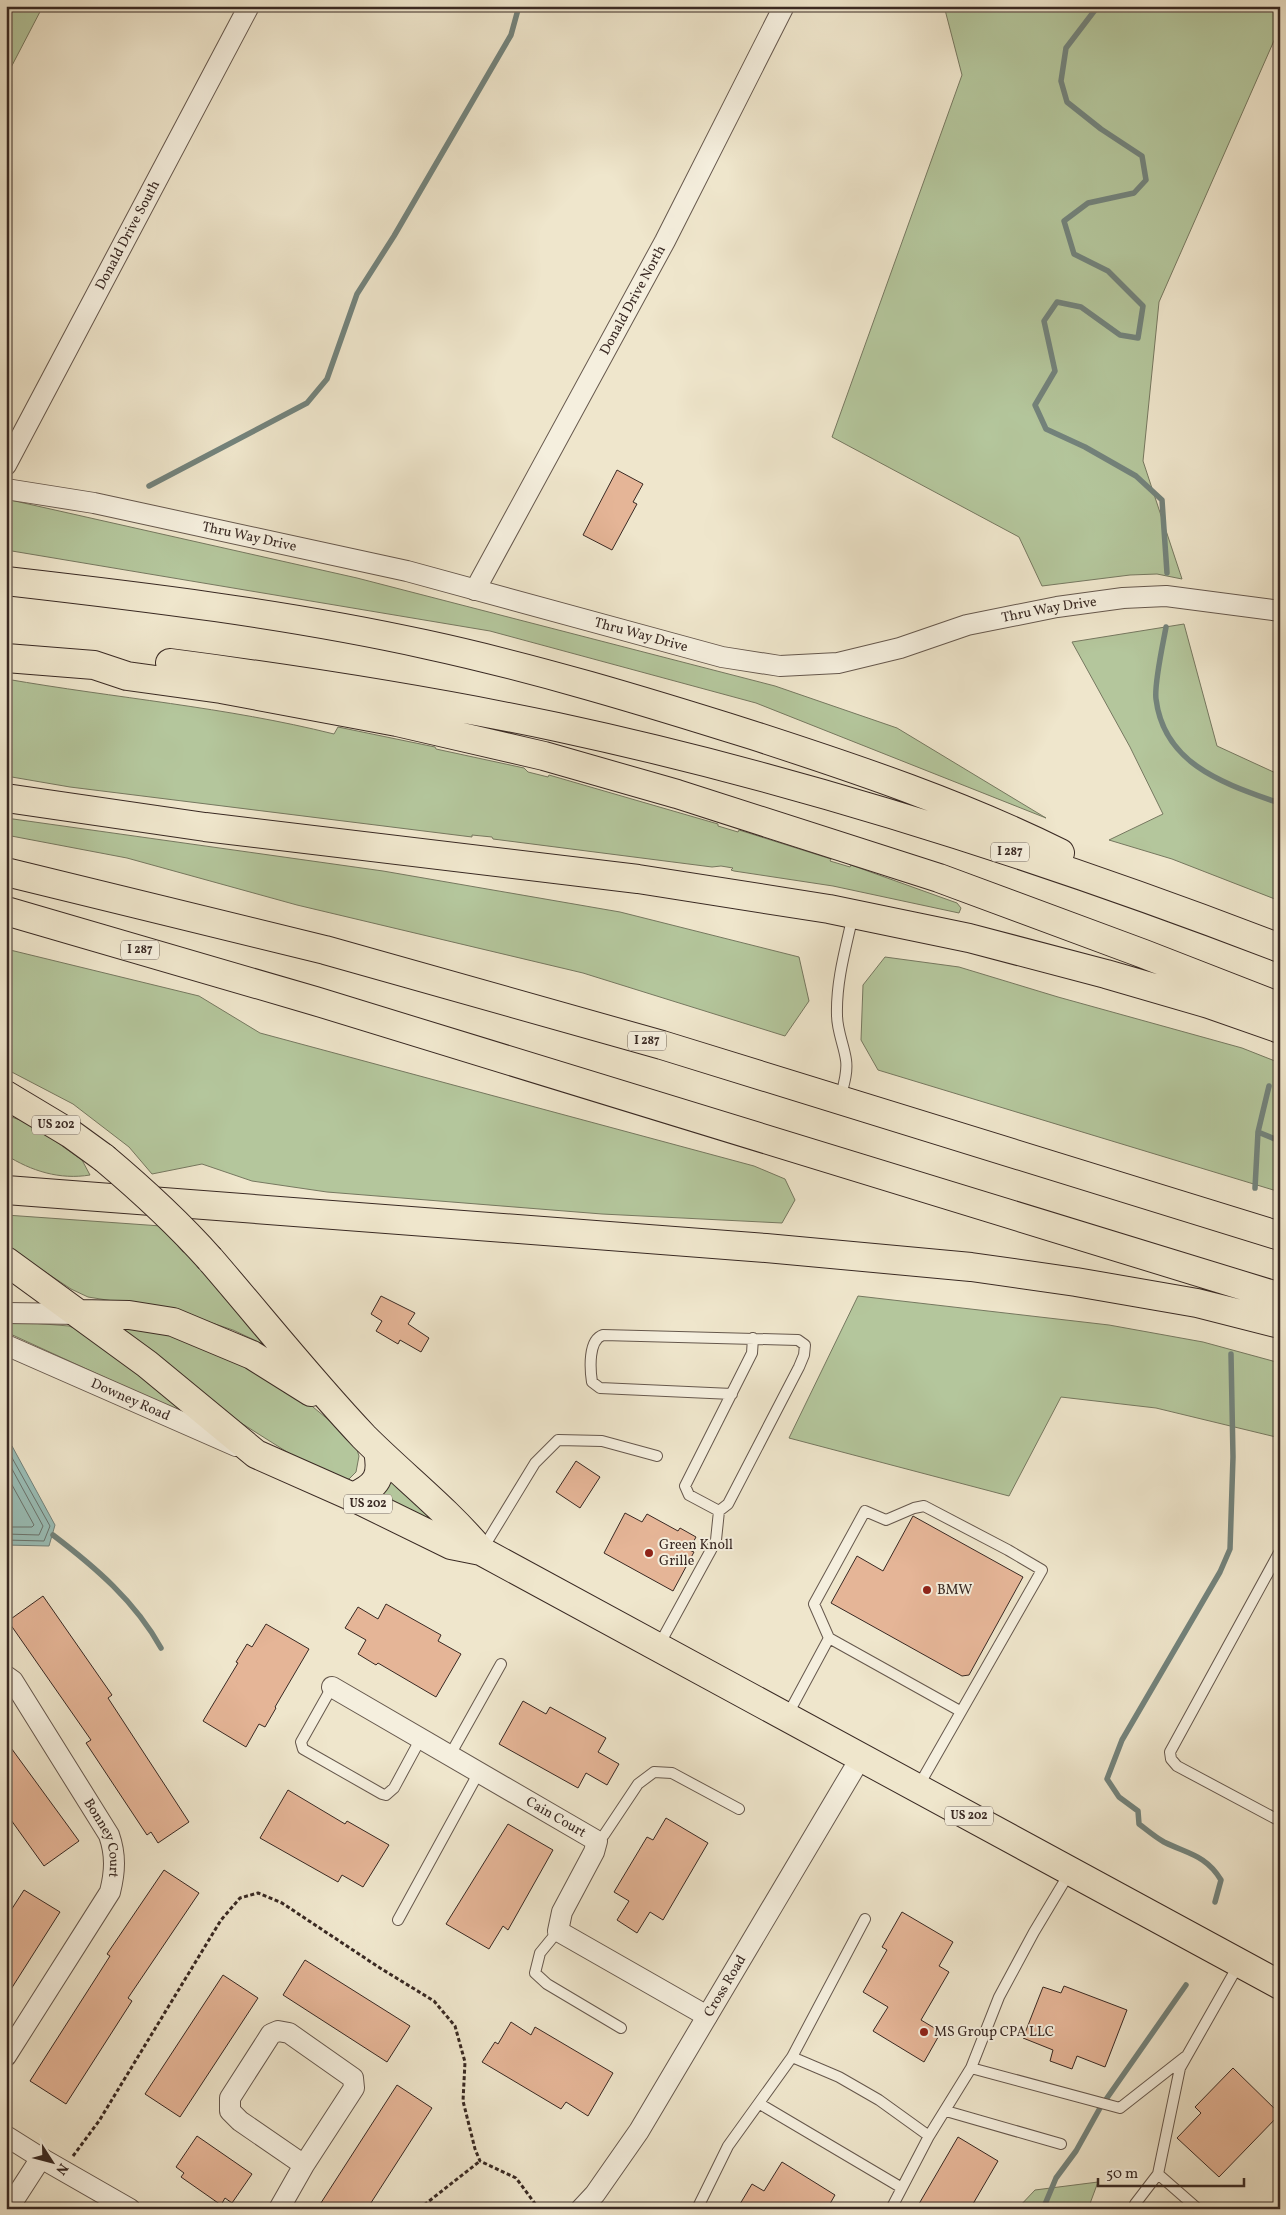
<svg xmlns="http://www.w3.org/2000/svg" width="1286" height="2215" viewBox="0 0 1286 2215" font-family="Vollkorn,serif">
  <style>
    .green { fill: #b4c69c; stroke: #767860 }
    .water { fill: #9abfb8; stroke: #73837c }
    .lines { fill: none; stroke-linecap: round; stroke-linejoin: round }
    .shore { stroke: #6a746e; stroke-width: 1 }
    .stream { stroke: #73837c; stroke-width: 5.5 }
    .building { fill: #e5b597; stroke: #392923 }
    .lane-casing { stroke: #66584d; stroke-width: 12 }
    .street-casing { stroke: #66584d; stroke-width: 22 }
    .highway-casing { stroke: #392923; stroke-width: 30 }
    .path { stroke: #392923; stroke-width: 3; stroke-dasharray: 4 2.5; stroke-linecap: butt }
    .lane { stroke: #f5efde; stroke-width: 10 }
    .street { stroke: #f5efde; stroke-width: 20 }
    .highway { stroke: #efe6cc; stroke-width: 28 }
    .highway-bridge-casing { stroke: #392923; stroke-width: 30; stroke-linecap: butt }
    .highway-bridge { stroke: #efe6cc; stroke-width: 28 }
    .poi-dot { fill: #8f2418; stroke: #f5efde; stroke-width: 2 }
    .labels { text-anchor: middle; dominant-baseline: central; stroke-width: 4; stroke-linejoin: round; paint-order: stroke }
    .shield { fill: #f5efde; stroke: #71645b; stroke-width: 1 }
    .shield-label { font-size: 12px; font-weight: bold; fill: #392923 }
    .street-label { font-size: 14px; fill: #392923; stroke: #f5efde }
    .poi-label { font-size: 14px; fill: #392923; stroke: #f5efde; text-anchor: start }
  </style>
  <rect width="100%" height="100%" fill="#efe6cc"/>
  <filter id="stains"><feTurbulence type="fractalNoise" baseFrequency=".004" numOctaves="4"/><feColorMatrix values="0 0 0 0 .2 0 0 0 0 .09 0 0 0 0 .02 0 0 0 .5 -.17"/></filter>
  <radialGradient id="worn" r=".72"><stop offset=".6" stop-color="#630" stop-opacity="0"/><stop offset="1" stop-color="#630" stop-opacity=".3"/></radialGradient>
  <!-- green -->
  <path class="green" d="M6,6h37l-37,71z
    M944,6h336v21l-121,275 -16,159 39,118 -25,-5 -27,1 -88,11 -23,-49 -187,-100 130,-362z
    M6,499l351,79 418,108 122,42 149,90 -290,-115 -266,-72 -484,-81z
    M1184,624l33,122 63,29v126l-108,-42 -63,-19 54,-26 -33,-67 -58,-105z
    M6,679c109,19 220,28 328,55l4,-7 97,20 1,2 88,19 4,4 20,5 1,-2 169,49v2l20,6 1,-2 92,29 -1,2 20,6 1,-2 106,38 4,5 -2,5 -126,-27 -99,-15 -3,-1 2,-2 -12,-2 -9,1 -219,-28 -1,-2 -20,-2v2l-402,-50 -64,-11z
    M6,818l377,53 237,41 179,45 10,44 -24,35 -202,-63 -286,-68 -170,-47 -121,-23z
    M6,949l193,47 61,37 494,133 31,13 10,21 -13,23 -180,-9 -275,-22 -75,-11 -50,-17 -50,10 -23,-27 -56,-43 -67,-35z
    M885,957l74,10 99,30 184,51 38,15v129l-402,-122 -17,-30 2,-55z
    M6,1115l25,9 51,36 8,15c-30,5 -59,-4 -84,-20z
    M6,1215l155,11 22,26 5,1 77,92 -32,-15 -57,-19 -88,-14 -17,-8 -65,-43z
    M858,1296l251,29 94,17 77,21v75l-124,-30 -95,-11 -52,99 -220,-58z
    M6,1321l63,5 21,8 99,82 -183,-84z
    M125,1325l73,15 109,62 47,39 5,15 -3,16 -7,7 -11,1 -43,-23 -65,-41 -105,-85z
    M390,1477l60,52 -71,-31z
    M1098,2182l-10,27h-71l18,-19z"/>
  <!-- water -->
  <path class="water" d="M6,1441l6,5 43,79 -6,21 -43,-1z"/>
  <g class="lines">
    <!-- shore -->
    <path class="shore" d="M6,1447l44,79 -6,15 -38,-1
      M6,1458l37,68 -4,9 -33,-1
      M6,1474l28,51 -2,2h-26"/>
    <!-- stream -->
    <path class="stream" d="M1096,6l-1,4 -29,38 -5,33 6,21 34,27 41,27 4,24 -12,13 -46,10 -24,18 10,33 34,17 35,35 -5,32 -18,-3 -39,-28 -24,-5 -13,19 11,50 -20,34 11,24 39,18 51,29 26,24 5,73
      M149,486l158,-83 20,-24 30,-85 37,-58 117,-201 8,-29
      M1166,627c-3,17 -12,57 -10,72 8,65 67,84 120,103l4,5
      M1258,1132l22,9
      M1255,1188l3,-56 11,-46
      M53,1535c42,32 82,66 108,113
      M1215,1902l6,-22c-15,-25 -33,-26 -57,-38 -9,-5 -17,-12 -25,-18l-1,-13 -19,-14 -12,-18 15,-39 98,-168 10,-23 3,-92 -2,-103
      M1043,2209l13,-31 20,-27 24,-43 86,-123"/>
  </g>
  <!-- building -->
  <path class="building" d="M617,470l26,14 -10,18 4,2 -25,46 -29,-15z
    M381,1296l34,17 -7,11 21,14 -8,14 -21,-12 -2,4 -22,-13 6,-10 -11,-7z
    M576,1461l24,16 -20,31 -24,-16z
    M625,1513l17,9 5,-8 31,17 2,-3 16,9 -7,13 5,2 -21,39 -69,-38z
    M913,1516l110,61 -54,98 -7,1 -131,-73 26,-47 26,15z
    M43,1596l69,99 -4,3 81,124 -31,21 -7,-11 -4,3 -61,-92 5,-3 -83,-119z
    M386,1604l55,31 -3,6 23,13 -25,43 -58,-34 -2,2 -18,-11 8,-14 -21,-12 13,-21 20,12z
    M266,1624l43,25 -34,58 1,1 -11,19 -6,-3 -13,23 -43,-26 35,-58 -2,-1 11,-18 5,3z
    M523,1701l23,13 4,-7 56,31 -8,14 21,12 -12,21 -21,-12 -8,15 -79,-44z
    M6,1741l73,100 -35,25 -38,-53z
    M288,1790l57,34 2,-3 42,24 -26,42 -21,-12 -4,7 -78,-44z
    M666,1818l42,25 -45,77 -13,-8 -13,21 -20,-13 12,-19 -15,-9 33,-55 6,3z
    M508,1824l45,26 -45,80 -5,-4 -14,23 -43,-25z
    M164,1870l35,23 -71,105 4,3 -66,103 -36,-23 80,-125 -3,-2z
    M24,1890l36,22 -54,85v-79z
    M902,1912l51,30 -14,24 10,6 -28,48 20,12 -17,30 -51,-31 15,-24 -25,-15 24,-42 -5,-3z
    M305,1960l105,66 -23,36 -104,-67z
    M223,1975l35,23 -78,119 -35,-23z
    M1064,1986l63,24 -22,57 -28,-11 -5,13 -22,-8 3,-11 -30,-12 20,-51 18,6z
    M511,2022l20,13 4,-8 78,46 -25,43 -22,-14 -5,7 -79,-47 13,-20 3,2z
    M1233,2068l47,46 -61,63 -42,-39 24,-25 -6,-6z
    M397,2085l35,23 -65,101h-50z
    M197,2136l55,38 -20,29 -7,-5 -4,7 -40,-28 3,-4 -8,-6z
    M958,2137l40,24 -28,48h-54z
    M782,2162l53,33 -8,14h-90l15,-25 12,7z"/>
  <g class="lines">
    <defs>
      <path id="lane" d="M840,1099c3,-12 8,-26 6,-39 -2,-15 -9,-29 -9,-45 -1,-34 9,-68 16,-100
        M719,1511l-30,-16 -4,-9 67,-133 1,-15
        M482,1550l53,-87 23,-23 44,1 55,15
        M1280,1551l-110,201 1,7 6,7 103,55
        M658,1647l53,-97 5,-10 3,-29 9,-7 71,-137 5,-12 1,-10 -7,-5 -195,-5c-15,5 -13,34 -11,47l8,6 132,6
        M332,1687l-31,55 2,7 79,45 4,1 8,-7 27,-50
        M787,1716l42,-78
        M450,1755l51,-91
        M918,1787l124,-217 -34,-20 -84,-44 -10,2 -28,12 -21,-9 -51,93 15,34 131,73
        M597,1841l7,-6 34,-51 16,-12 18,1 67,36
        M398,1920l81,-148
        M558,1931l-18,22 -5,20 12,11 74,44
        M792,2057l73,-138
        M971,2068l149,40 65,-51
        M760,2104l142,84
        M946,2111l115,33
        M929,2136l42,-68 28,-71 35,-65 36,-60
        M1158,2174l40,35
        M697,2209l31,-63 64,-89 47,20 40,23 50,36 -38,73
        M1141,2209l-6,-5 23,-30 22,-106 59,-104"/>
      <g id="street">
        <path id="s1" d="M6,465l243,-459"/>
        <path id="s2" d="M6,489l88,14 313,68 315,86 58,9 58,-3 62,-15 67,-23 90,-18 66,-9 43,-2 114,15"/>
        <path id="s3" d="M475,590l190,-349 119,-235"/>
        <path d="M6,1313l74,1"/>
        <path id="s4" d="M6,1345l230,101"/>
        <path id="s5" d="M6,1676l7,5 96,154c7,20 6,37 1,57l-104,164"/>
        <path id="s6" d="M332,1687l265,154 -3,11 -32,60 -4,19 149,85"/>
        <path d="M6,2136l35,22 89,51"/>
        <path d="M8,2209l33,-51"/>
        <path d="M279,2209l25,-44 50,-77 -1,-10 -64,-45 -11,-2 -7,3 -41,64v13l10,10 64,44"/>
        <path id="s7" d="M581,2209l14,-15 44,-63 222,-374"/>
      </g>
      <path id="highway" d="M6,581c140,16 281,33 418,63 111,24 220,57 328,91 105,34 209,69 308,118
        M6,658l88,7 33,11 94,13 176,33 147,34 133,38 262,84 205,76 136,53
        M170,663c130,17 259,37 387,64 247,53 488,131 723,221
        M6,798l199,29 433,52 191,30 140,29 137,36 103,30 71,25
        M6,872l319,78 337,95 618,191
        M6,911l309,90 965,296
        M6,1095l65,39 33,24
        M6,1190l760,58 205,19 105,15 121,21 83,21
        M210,1259c51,59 100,121 154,178 39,39 82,72 117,114
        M6,1261l141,103 109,90 97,43 98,48 30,6 799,434
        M80,1314l49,1 44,7 79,33 59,37
        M353,1497c24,-11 30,-20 25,-46"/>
    </defs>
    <!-- lane casing -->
    <use href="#lane" class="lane-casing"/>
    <!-- street casing -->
    <use href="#street" class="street-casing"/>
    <!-- highway casing -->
    <use href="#highway" class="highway-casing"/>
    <!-- path -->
    <path class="path" d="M73,2156l26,-35 122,-201 19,-22 18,-5 24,10 98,65 54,33 21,25 10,36 -2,39 12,48 5,12 36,17 23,31
      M419,2209l61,-48"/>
    <!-- lane -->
    <use href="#lane" class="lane"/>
    <!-- street -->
    <use href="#street" class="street"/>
    <!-- highway -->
    <use href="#highway" class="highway"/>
    <defs>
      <path id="highway-bridge" d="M104,1158c38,32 73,64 106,101"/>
    </defs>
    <!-- highway-bridge casing -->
    <use href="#highway-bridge" class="highway-bridge-casing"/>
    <!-- highway-bridge -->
    <use href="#highway-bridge" class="highway-bridge"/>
  </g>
  <!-- markers -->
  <g class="poi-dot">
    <circle cx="649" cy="1553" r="5"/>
    <circle cx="927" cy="1590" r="5"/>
    <circle cx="924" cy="2032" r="5"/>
  </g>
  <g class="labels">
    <!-- shield labels -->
    <g class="shield">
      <rect x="991" y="842.5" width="38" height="19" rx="4"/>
      <rect x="121" y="940.5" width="38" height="19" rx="4"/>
      <rect x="628" y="1031.5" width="38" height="19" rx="4"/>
      <rect x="32" y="1115.5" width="48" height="19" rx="4"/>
      <rect x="344" y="1494.5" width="48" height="19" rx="4"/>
      <rect x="945" y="1806.5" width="48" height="19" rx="4"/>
    </g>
    <g class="shield-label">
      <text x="1010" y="852">I 287</text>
      <text x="140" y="950">I 287</text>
      <text x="647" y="1041">I 287</text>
      <text x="56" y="1125">US 202</text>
      <text x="368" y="1504">US 202</text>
      <text x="969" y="1816">US 202</text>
    </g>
    <!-- street labels -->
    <g class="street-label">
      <text stroke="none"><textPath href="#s1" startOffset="260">Donald Drive South</textPath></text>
      <text stroke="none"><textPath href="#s3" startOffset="330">Donald Drive North</textPath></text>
      <text stroke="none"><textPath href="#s2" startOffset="248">Thru Way Drive</textPath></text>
      <text stroke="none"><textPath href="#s2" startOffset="1071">Thru Way Drive</textPath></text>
      <text stroke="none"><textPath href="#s2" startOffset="652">Thru Way Drive</textPath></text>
      <text stroke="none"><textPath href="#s4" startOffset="136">Downey Road</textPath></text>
      <text stroke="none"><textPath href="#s6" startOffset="259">Cain Court</textPath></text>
      <text stroke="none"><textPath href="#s5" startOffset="191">Bonney Court</textPath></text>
      <text stroke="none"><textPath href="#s7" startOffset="266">Cross Road</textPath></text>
    </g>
    <!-- poi labels -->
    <g class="poi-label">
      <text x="659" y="1545">Green Knoll<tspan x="659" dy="16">Grille</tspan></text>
      <text x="937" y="1590">BMW</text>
      <text x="934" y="2032">MS Group CPA LLC</text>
    </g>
  </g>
  <!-- margin -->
  <rect width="1286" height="2215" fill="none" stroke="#efe6cc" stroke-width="25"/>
  <rect x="8" y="8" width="1271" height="2200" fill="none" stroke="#392923" stroke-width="2.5"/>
  <rect x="12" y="12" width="1261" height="2190" fill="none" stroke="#392923"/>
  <!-- north arrow -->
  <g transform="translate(52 2162) rotate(126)" stroke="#f5efde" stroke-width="4" paint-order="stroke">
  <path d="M0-4L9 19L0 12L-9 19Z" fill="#392923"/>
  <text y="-8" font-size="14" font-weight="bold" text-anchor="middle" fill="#392923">N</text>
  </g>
  <!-- scale -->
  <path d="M1098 2178v8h146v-8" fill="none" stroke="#392923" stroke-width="2.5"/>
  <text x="1106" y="2178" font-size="15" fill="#392923" stroke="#f5efde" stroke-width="4" paint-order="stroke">50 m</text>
  <rect width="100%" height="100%" filter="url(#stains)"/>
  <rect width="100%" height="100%" fill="url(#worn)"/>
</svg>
